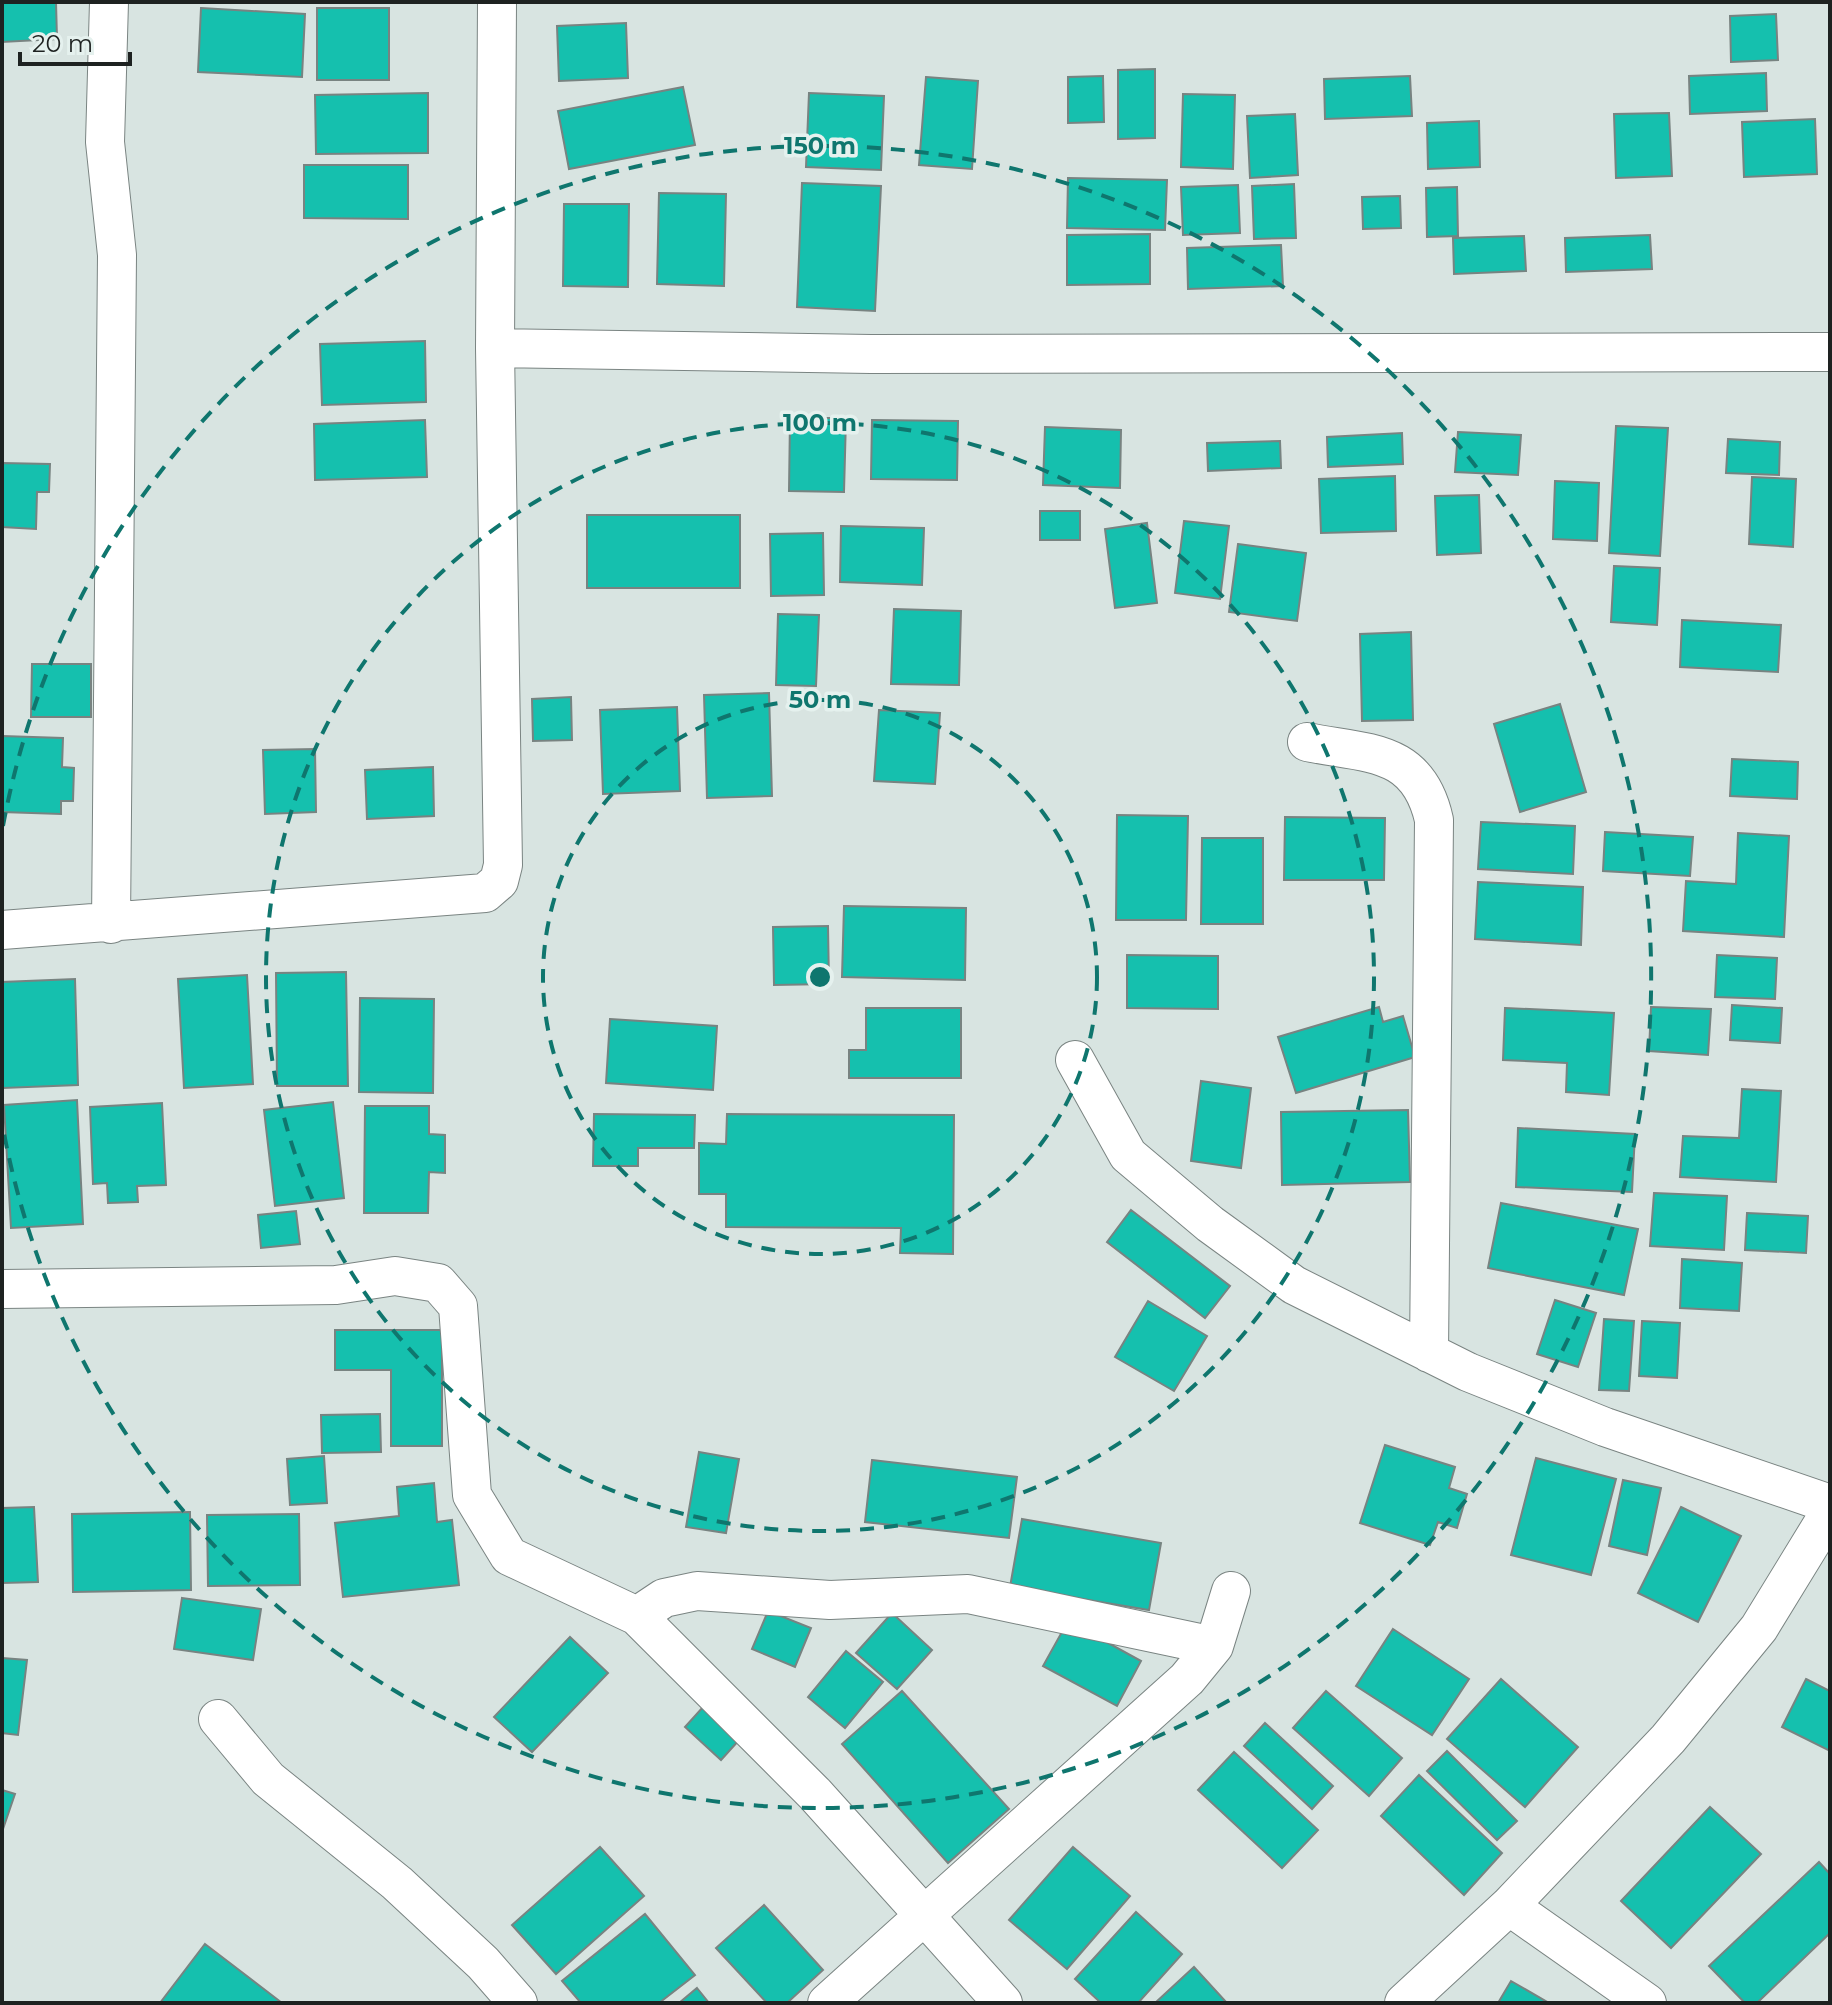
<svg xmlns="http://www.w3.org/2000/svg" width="1832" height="2005" viewBox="0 0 1832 2005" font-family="Montserrat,sans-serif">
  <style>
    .building { fill: #15c0ae; stroke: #788381; stroke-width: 2 }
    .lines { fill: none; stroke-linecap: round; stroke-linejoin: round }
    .minor-casing { stroke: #7a8482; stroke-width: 40 }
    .minor { stroke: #fff; stroke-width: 38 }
    .ring { fill: none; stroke: #0f766e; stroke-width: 4; stroke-dasharray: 14 10 }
    .centre { fill: #0f766e; stroke: #e5f1ee; stroke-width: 4 }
    .ring-label { font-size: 24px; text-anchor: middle; font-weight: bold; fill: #0f766e; stroke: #e5f1ee; stroke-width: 7; stroke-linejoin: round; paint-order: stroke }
  </style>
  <rect width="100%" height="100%" fill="#d8e4e1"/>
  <!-- building -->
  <path class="building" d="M2,2h54l1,37 -55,3z
    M201,8l104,6 -3,63 -104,-5z
    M317,8h72v72h-72z
    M1776,14l2,46 -47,2 -1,-46z
    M626,23l2,55 -69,3 -2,-55z
    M1155,69v69l-37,1v-69z
    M1766,73l1,38 -77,3 -1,-38z
    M1103,76l1,46 -36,1v-46z
    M1410,76l2,40 -87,3 -1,-40z
    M926,77l52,4 -6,88 -53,-4z
    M683,87l12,58 -126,24 -11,-58z
    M428,93v60l-112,1 -1,-59z
    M809,93l75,3 -3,74 -75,-3z
    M1183,94l52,1 -2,74 -52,-2z
    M1669,113l3,63 -56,2 -2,-64z
    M1295,114l3,61 -48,3 -3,-62z
    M1815,119l2,55 -73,3 -2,-55z
    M1479,121l1,46 -52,2 -1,-46z
    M304,165h104v54l-104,-1z
    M1068,178l99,2 -2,50 -98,-2z
    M802,183l79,3 -6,125 -78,-4z
    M1294,184l2,54 -42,1 -2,-53z
    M1238,185l2,48 -57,2 -2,-48z
    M1457,187l1,49 -31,1 -1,-49z
    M659,193l67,1 -2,92 -67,-2z
    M1400,196l1,32 -38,1 -1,-32z
    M564,204h65l-1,83 -65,-1z
    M1150,234v50l-83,1v-50z
    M1650,235l2,34 -86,3 -1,-34z
    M1524,236l2,35 -72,3 -1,-36z
    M1281,245l2,41 -95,3 -1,-41z
    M425,341l1,61 -104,3 -2,-61z
    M790,418h56l-2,74 -55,-1z
    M425,420l2,57 -112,3 -1,-56z
    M872,420l86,1 -1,59 -86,-1z
    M1616,426l52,2 -8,128 -51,-3z
    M1045,427l76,3 -1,58 -77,-3z
    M1458,432l63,3 -3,40 -63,-3z
    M1402,433l1,31 -75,3 -1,-30z
    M1728,439l52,3 -1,33 -53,-2z
    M1280,441l1,27 -73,3 -1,-28z
    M2,463l48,1 -1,28h-12l-1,37 -34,-2z
    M1395,476l1,55 -75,2 -2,-54z
    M1752,477l44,2 -3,68 -44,-3z
    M1555,481l44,2 -2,58 -44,-2z
    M1479,495l2,58 -44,2 -2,-59z
    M1040,511h40v29h-40z
    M587,515h153v73h-153z
    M1184,521l45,5 -9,73 -45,-6z
    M1147,523l10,80 -42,5 -10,-79z
    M841,526l83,2 -2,57 -82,-3z
    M823,533l1,62 -53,1 -1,-62z
    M1238,544l68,9 -9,68 -68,-9z
    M1614,566l46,2 -3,57 -46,-3z
    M894,609l67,2 -2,74 -68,-1z
    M778,614l41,1 -3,71 -40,-1z
    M1682,620l99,5 -3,47 -98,-5z
    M1411,632l2,88 -51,1 -2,-87z
    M32,664h59v53h-60z
    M769,693l3,103 -65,2 -3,-103z
    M571,697l1,43 -39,1 -1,-42z
    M1560,704l26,88 -66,20 -26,-88z
    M677,707l3,84 -77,3 -3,-84z
    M879,710l61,3 -5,71 -61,-3z
    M2,736l61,2 -1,29 12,1 -1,33h-12v13l-59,-2z
    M315,749l1,63 -51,2 -2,-64z
    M1732,759l66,3 -1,37 -67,-3z
    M433,767l1,49 -67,3 -2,-49z
    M1117,815l71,1 -2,104h-70z
    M1285,817l100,1 -1,62h-100z
    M1481,822l94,4 -2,48 -95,-5z
    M1605,832l88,5 -3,39 -87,-5z
    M1738,833l51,3 -5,101 -101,-6 3,-50 50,3z
    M1202,838h61v86h-62z
    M1478,882l105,5 -2,58 -106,-6z
    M844,906l122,2 -1,72 -123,-3z
    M828,926l1,58 -55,1 -1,-58z
    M1127,955l91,1v53l-91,-1z
    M1717,955l60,3 -2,41 -60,-2z
    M346,972l2,114h-71l-1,-113z
    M247,975l6,109 -69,4 -6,-109z
    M75,979l3,106 -75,3 -1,-106z
    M360,998l74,1 -1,94 -74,-1z
    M1732,1005l50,3 -2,35 -50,-3z
    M1379,1007l4,15 20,-6 12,41 -119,36 -18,-56z
    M1651,1007l60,2 -3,46 -59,-4z
    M866,1008h95v70h-112v-28h17z
    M1505,1008l109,5 -5,82 -43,-3 1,-29 -64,-3z
    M610,1019l107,7 -4,64 -107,-7z
    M1201,1081l50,7 -10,80 -50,-7z
    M1742,1089l39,2 -5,91 -96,-5 3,-41 56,2z
    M77,1100l6,124 -72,4 -7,-123z
    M333,1102l11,96 -69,8 -11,-96z
    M162,1103l4,82 -29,1 1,16 -30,1 -1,-20 -14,1 -3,-77z
    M365,1106h64v28l16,1v38l-16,-1 -1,41h-64z
    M1408,1110l2,72 -128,3 -1,-73z
    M594,1114l101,1 -1,33h-56v18h-45z
    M727,1114l227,1 -1,139 -53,-1 1,-25 -175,-1v-33h-27v-51l27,1z
    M1518,1128l117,6 -3,58 -116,-5z
    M1654,1193l73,3 -3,54 -74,-4z
    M1501,1203l137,26 -14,66 -136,-27z
    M1131,1210l99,76 -25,32 -98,-76z
    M296,1211l4,33 -39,4 -3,-33z
    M1747,1213l61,3 -2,37 -61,-3z
    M1682,1259l60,4 -3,48 -59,-3z
    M1555,1300l41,13 -18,54 -41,-13z
    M1148,1301l59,35 -33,55 -59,-34z
    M1604,1319l30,2 -5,70 -30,-1z
    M1642,1321l38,2 -3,55 -38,-2z
    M335,1330h107v116h-51v-76h-56z
    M380,1414l1,38 -59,1 -1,-38z
    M1385,1445l70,22 -6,21 18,6 -10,34 -19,-6 -8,23 -70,-22z
    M699,1452l40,7 -13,74 -40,-6z
    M324,1456l3,47 -37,2 -3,-46z
    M1536,1458l80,21 -25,96 -80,-20z
    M872,1460l145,17 -8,61 -144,-16z
    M1623,1480l38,8 -14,67 -38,-9z
    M434,1483l3,39 15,-2 7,65 -116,12 -8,-74 64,-7 -2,-29z
    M34,1507l4,75 -36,1v-75z
    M1681,1507l60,29 -43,86 -60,-29z
    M190,1512l1,78 -118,2 -1,-78z
    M299,1514l1,71 -92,1 -1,-71z
    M1022,1519l139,24 -12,67 -139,-23z
    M182,1598l79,11 -8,51 -79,-11z
    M768,1611l43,17 -16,39 -43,-18z
    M892,1613l40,37 -35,39 -41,-36z
    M1068,1621l73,40 -24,45 -74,-40z
    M1393,1629l76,50 -37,56 -76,-49z
    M570,1637l38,36 -76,79 -38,-35z
    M846,1651l37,31 -38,46 -37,-31z
    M2,1658l25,2 -9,75 -16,-2z
    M1501,1679l77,68 -53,60 -78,-68z
    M1806,1679l24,12v60l-48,-24z
    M902,1691l107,118 -61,54 -106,-119z
    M1326,1691l76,67 -33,38 -76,-68z
    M704,1706l36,33 -19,21 -36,-33z
    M1265,1723l68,63 -21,23 -68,-63z
    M1447,1751l70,70 -20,19 -70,-69z
    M1234,1752l84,78 -36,38 -84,-78z
    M1419,1775l83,78 -38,42 -83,-79z
    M2,1790l13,4 -13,38z
    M1710,1807l51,47 -90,94 -50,-47z
    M600,1847l44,49 -88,78 -44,-49z
    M1073,1847l57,49 -63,73 -58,-49z
    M1819,1862l11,12v59l-73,70h-12l-36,-37z
    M764,1905l59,65 -36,33h-20l-51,-55z
    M1136,1912l46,42 -44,49h-37l-26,-24z
    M645,1914l50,61 -36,28h-78l-19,-22z
    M205,1944l77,59h-122z
    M1194,1967l33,36h-72z
    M1511,1981l38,22h-51z
    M697,1988l12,15h-30z"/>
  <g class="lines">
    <defs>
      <path id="minor" d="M109,2l-4,140 12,113 -6,669
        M495,348l376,6 959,-2
        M1307,742c60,12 111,6 127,78l-5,533
        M2,930l483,-37 14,-12 4,-16 -8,-517 2,-346
        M1075,1060l53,95 82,69 84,61 174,87 137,55 225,77
        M2,1289l334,-4 59,-9 43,7 20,23 14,189 37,61 128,60 178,178 188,209
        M637,1616l27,-18 33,-7 133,9 138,-6 246,52
        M218,1719l50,60 129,104 86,80 35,40
        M1509,1906l138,97
        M827,2003l360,-324 27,-33 17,-55
        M1404,2003l105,-97 159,-167 91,-111 71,-116"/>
    </defs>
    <!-- minor casing -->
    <use href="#minor" class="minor-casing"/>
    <!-- minor -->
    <use href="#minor" class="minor"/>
  </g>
  <!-- distance rings -->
  <g class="ring">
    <circle cx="820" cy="977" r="277"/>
    <circle cx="820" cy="977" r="554"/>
    <path d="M3 826A831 831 0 1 1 3 1128"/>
  </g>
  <circle cx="820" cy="977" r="12" class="centre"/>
  <g class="ring-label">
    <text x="820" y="154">150 m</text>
    <text x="820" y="431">100 m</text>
    <text x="820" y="708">50 m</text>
  </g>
  <!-- border -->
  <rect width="1832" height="2005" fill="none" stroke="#1e2221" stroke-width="8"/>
  <!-- scale -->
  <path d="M20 52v12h110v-12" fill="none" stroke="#1e2221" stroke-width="4"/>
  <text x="32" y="52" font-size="24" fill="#1e2221" stroke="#e5f1ee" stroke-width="6" paint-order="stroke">20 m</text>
</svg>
